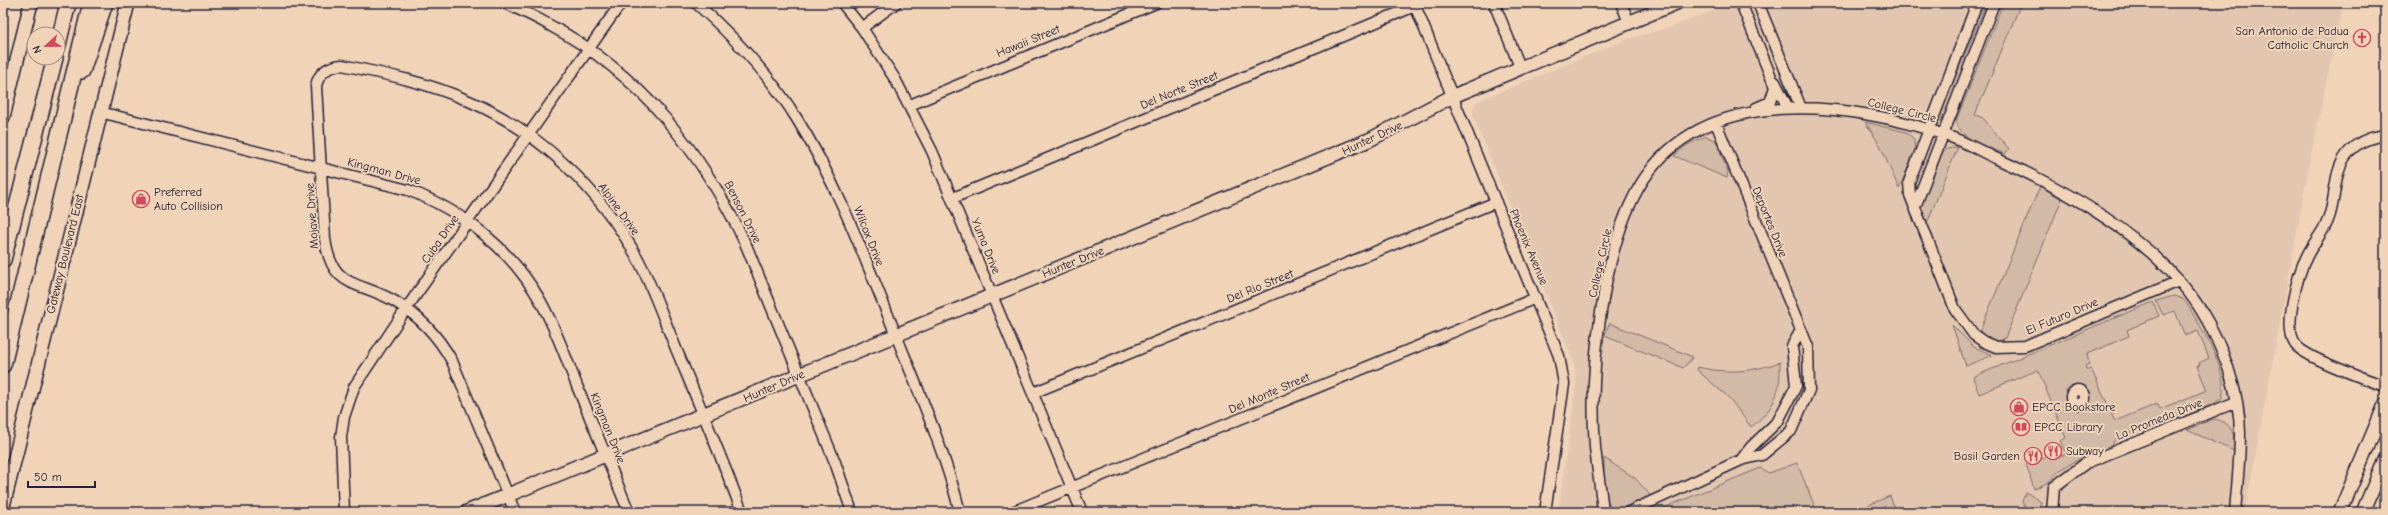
<svg xmlns="http://www.w3.org/2000/svg" width="2388" height="515" viewBox="0 0 2388 515" font-family="'Comic Neue',sans-serif">
  <style>
    .built { fill: #e2c6af }
    .green { fill: #d3baa6; stroke: #7a6e70 }
    .lines { fill: none; stroke-linecap: round; stroke-linejoin: round }
    .minor-casing { stroke: #22223b; stroke-width: 13 }
    .major-casing { stroke: #22223b; stroke-width: 16 }
    .highway-casing { stroke: #22223b; stroke-width: 18 }
    .minor { stroke: #f1d3b8; stroke-width: 10 }
    .major { stroke: #f1d3b8; stroke-width: 13 }
    .highway { stroke: #f1d3b8; stroke-width: 15 }
    .labels { text-anchor: middle; dominant-baseline: central; stroke-width: 4; stroke-linejoin: round; paint-order: stroke }
    .poi-label { font-size: 12px; fill: #22223b; stroke: #f1d3b8; text-anchor: start }
    .street-label { font-size: 12px; fill: #22223b; stroke: #f1d3b8 }
  </style>
  <rect width="100%" height="100%" fill="#f1d3b8"/>
  <filter id="ink" filterUnits="userSpaceOnUse"><feTurbulence type="fractalNoise" baseFrequency=".025" numOctaves="2"/><feDisplacementMap in="SourceGraphic" scale="8" xChannelSelector="R" yChannelSelector="G"/><feConvolveMatrix kernelMatrix="1 2 1 2 8 2 1 2 1" color-interpolation-filters="sRGB"/></filter>
  <g filter="url(#ink)">
    <!-- built -->
    <path class="built" d="M1731,3h612l-33,157 -65,352h-687l18,-126 -1,-21 -102,-249v-8l3,-6 149,-62 52,-15z"/>
    <!-- green -->
    <path class="green" d="M1986,3h6l-49,119 -3,-1 -2,-2z
      M2003,3h18l-46,112 8,3 26,31 -4,5c-18,-8 -43,-12 -49,-33z
      M1865,122l41,10 8,7 1,12 -16,38 -19,-44z
      M1706,136l10,5 12,31 -1,6 -53,-22 13,-11z
      M1958,147l-31,76 -7,-18 21,-51 6,-5z
      M2040,186l22,13 -57,139 -8,4 -14,-7 -3,-4z
      M2174,296l9,3 3,4c14,21 44,70 36,95l-7,5 -57,24 -9,-2 -32,13 -7,9 -35,14 -16,10 -10,11 -15,7 -8,-25 27,-11 2,5 11,-4 -6,-13 6,-3 -28,-68 -59,24 -6,-17 180,-75 6,14 -32,14 2,6 -42,18 2,10 -4,2 2,4 4,-1 18,38 -6,2 2,4 5,-2 5,10 42,-17 3,5 47,-19 -10,-24 3,-1 -1,-2 10,-5 -11,-27 -13,5 -10,-25 -12,4 -7,-14z
      M1609,324h3l81,33 -10,11 -76,-31 -2,-3z
      M1952,325l22,22 19,8 -27,11z
      M1780,362c1,29 -5,47 -29,65l-22,-29 -32,-28 1,-3c29,7 54,5 82,-5z
      M2214,419c19,3 21,16 20,32l-47,-21z
      M1604,458l31,20 15,17v4l-30,13c-21,-5 -15,-37 -16,-54z
      M1797,463l20,49h-163l106,-44 9,5z
      M2026,492l15,10 -2,10h-12l-5,-12z
      M1890,496l6,16h-25l-3,-7z"/>
    <g class="lines">
      <defs>
        <path id="minor" d="M505,3c15,7 31,14 46,23 89,47 153,129 195,219l89,217 17,50
          M696,3c38,34 74,72 101,116 41,66 68,140 97,211 24,60 50,119 66,182
          M842,3l20,25 33,51 37,72 150,361
          M1414,3l145,353 5,28 -19,128
          M1494,3l26,64
          M1621,3l8,19
          M1741,3l34,84 -5,15 -14,6
          M1758,3l43,105
          M1977,3l-68,179 1,13 45,114 19,26 10,7 12,5 29,-1 154,-65
          M862,28l34,-25
          M1775,82l13,26
          M910,105l246,-102
          M100,112l308,78c55,21 104,60 133,112 15,27 25,56 36,84 17,42 35,84 52,126
          M2385,135c-14,2 -28,7 -37,18 -16,19 -11,45 -20,67 -5,13 -15,23 -21,36 -9,17 -24,71 -12,88 8,13 73,36 90,42
          M953,198l462,-192
          M1915,207l79,-204
          M2071 397a7 7 0 1 1 14 0a7 7 0 1 1-14 0Z
          M1033,393l463,-191
          M1741,460l10,-13 27,-26 18,-35 -4,-40 8,-14
          M344,512l-3,-75 3,-20 10,-30 52,-78 215,-306
          M515,512l-63,-151c-14,-25 -32,-45 -58,-60 -36,-21 -62,-11 -69,-62l-9,-153c3,-14 13,-20 26,-21 44,9 87,18 127,36 72,31 132,90 169,158 15,29 26,61 39,92 22,53 45,107 65,161
          M1012,512l524,-214
          M1603,512c-2,-22 -6,-44 -8,-65 -6,-76 7,-204 49,-268 63,-95 205,-77 298,-45 17,5 33,14 49,22 74,33 166,84 210,154 22,36 39,82 39,124 0,26 -3,52 -5,78
          M1629,512l112,-52 21,-5 29,-24 18,-41 -1,-43 -92,-224
          M2052,512l2,-25 32,-24 150,-61"/>
        <path id="major" d="M3,117l28,-114
          M3,506l125,-503
          M467,512l902,-372 82,-43 225,-94
          M2340,512l45,-107
          M2363,512l22,-52"/>
        <path id="highway" d="M58,45l10,-42
          M82,71l23,-68
          M3,260l52,-202
          M3,365l88,-362"/>
      </defs>
      <!-- minor casing -->
      <use href="#minor" class="minor-casing"/>
      <!-- major casing -->
      <use href="#major" class="major-casing"/>
      <!-- highway casing -->
      <use href="#highway" class="highway-casing"/>
      <!-- minor -->
      <use href="#minor" class="minor"/>
      <!-- major -->
      <use href="#major" class="major"/>
      <!-- highway -->
      <use href="#highway" class="highway"/>
    </g>
  </g>
  <!-- icons -->
  <defs>
    <symbol id="church-ring" viewBox="-11 -11 22 22"><circle r="9.5" fill="#f1d3b8" stroke="#d1495b" stroke-width="1.5"/><path d="M-1.2-6h2.4v3.5h3.3v2.4h-3.3V6h-2.4V-.1h-3.3v-2.4h3.3Z" fill="#d1495b"/></symbol>
    <symbol id="shop-ring" viewBox="-11 -11 22 22"><circle r="9.5" fill="#f1d3b8" stroke="#d1495b" stroke-width="1.5"/><path d="M-5-2.5h2.3a2.7 3.5 0 0 1 5.4 0H5L5.5 6h-11ZM-1.5-2.5h3a1.5 2.3 0 0 0-3 0Z" fill="#d1495b"/></symbol>
    <symbol id="library-ring" viewBox="-11 -11 22 22"><circle r="9.5" fill="#f1d3b8" stroke="#d1495b" stroke-width="1.5"/><path d="M-6-4Q-3-5.5-.7-3.5V5Q-3 3-6 4ZM6-4Q3-5.5 .7-3.5V5Q3 3 6 4Z" fill="#d1495b"/></symbol>
    <symbol id="restaurant-ring" viewBox="-11 -11 22 22"><circle r="9.5" fill="#f1d3b8" stroke="#d1495b" stroke-width="1.5"/><path d="M-5-6h1v4h1v-4h1v4h1v-4h1v5L-1.5 .5V6h-2V.5L-5-1ZM5-6V6H3V1.5H1.5Q1.5-4 5-6Z" fill="#d1495b"/></symbol>
  </defs>
  <g fill-rule="evenodd">
    <use href="#church-ring" x="2352" y="28" width="20" height="20"/>
    <use href="#shop-ring" x="131" y="189" width="20" height="20"/>
    <use href="#shop-ring" x="2009" y="397" width="20" height="20"/>
    <use href="#library-ring" x="2011" y="417" width="20" height="20"/>
    <use href="#restaurant-ring" x="2043" y="441" width="20" height="20"/>
    <use href="#restaurant-ring" x="2023" y="446" width="20" height="20"/>
  </g>
  <g class="labels">
    <!-- poi labels -->
    <g class="poi-label">
      <text x="2349" y="31" text-anchor="end">San Antonio de Padua<tspan x="2349" dy="14">Catholic Church</tspan></text>
      <text x="154" y="192">Preferred<tspan x="154" dy="14">Auto Collision</tspan></text>
      <text x="2032" y="407">EPCC Bookstore</text>
      <text x="2034" y="427">EPCC Library</text>
      <text x="2066" y="451">Subway</text>
      <text x="2020" y="456" text-anchor="end">Basil Garden</text>
    </g>
    <!-- street labels -->
    <g class="street-label">
      <text transform="translate(1028 41) rotate(-22)">Hawaii Street</text>
      <text transform="translate(1179 90) rotate(-22)">Del Norte Street</text>
      <text transform="translate(1902 110) rotate(14)">College Circle</text>
      <text transform="translate(1372 138) rotate(-25)">Hunter Drive</text>
      <text transform="translate(384 171) rotate(15)">Kingman Drive</text>
      <text transform="translate(619 209) rotate(54)">Alpine Drive</text>
      <text transform="translate(743 212) rotate(63)">Benson Drive</text>
      <text transform="translate(312 216) rotate(-94)">Mojave Drive</text>
      <text transform="translate(1770 222) rotate(68)">Deportes Drive</text>
      <text transform="translate(869 236) rotate(68)">Wilcox Drive</text>
      <text transform="translate(440 239) rotate(-55)">Cuba Drive</text>
      <text transform="translate(986 246) rotate(68)">Yuma Drive</text>
      <text transform="translate(1529 247) rotate(67)">Phoenix Avenue</text>
      <text transform="translate(65 254) rotate(-76)">Gateway Boulevard East</text>
      <text transform="translate(1073 262) rotate(-22)">Hunter Drive</text>
      <text transform="translate(1600 263) rotate(-77)">College Circle</text>
      <text transform="translate(1260 286) rotate(-22)">Del Rio Street</text>
      <text transform="translate(2062 316) rotate(-23)">El Futuro Drive</text>
      <text transform="translate(774 386) rotate(-23)">Hunter Drive</text>
      <text transform="translate(1269 393) rotate(-23)">Del Monte Street</text>
      <text transform="translate(2159 419) rotate(-22)">La Promeda Drive</text>
      <text transform="translate(608 428) rotate(68)">Kingman Drive</text>
    </g>
  </g>
  <!-- margin -->
  <rect width="2388" height="515" fill="none" stroke="#f1d3b8" stroke-width="16"/>
  <rect x="8" y="8" width="2372" height="499" fill="none" stroke="#22223b" stroke-width="1.5" filter="url(#ink)"/>
  <!-- north arrow -->
  <g transform="translate(46 46) rotate(248)"><circle r="19" fill="#f1d3b8" stroke="#9e8c86"/>
  <path d="M0-3L7 15L0 10L-7 15Z" fill="#d1495b"/>
  <text y="-6" font-size="11" font-weight="bold" text-anchor="middle" fill="#22223b">N</text>
  </g>
  <!-- scale -->
  <path d="M28 481v6h67v-6" fill="none" stroke="#22223b" stroke-width="2"/>
  <text x="34" y="481" font-size="12" fill="#22223b" stroke="#f1d3b8" stroke-width="3" paint-order="stroke">50 m</text>
</svg>
